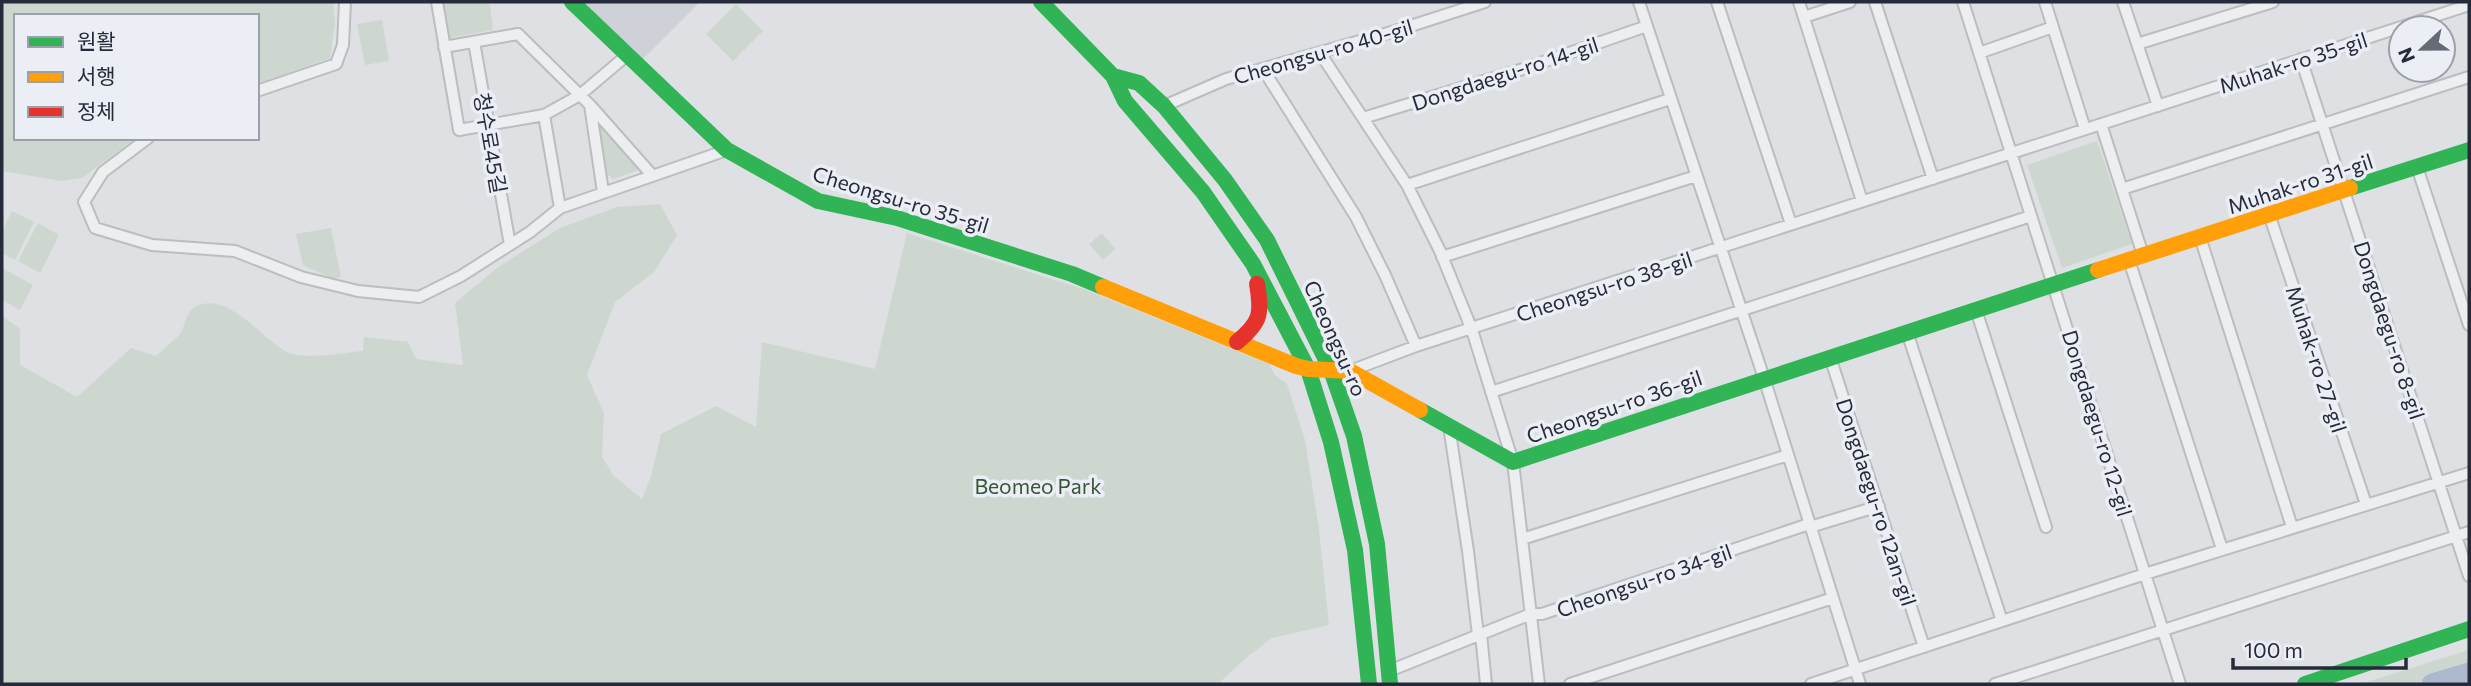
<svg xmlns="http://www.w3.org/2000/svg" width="2471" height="686" viewBox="0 0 2471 686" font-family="Commissioner,'Noto Sans KR',sans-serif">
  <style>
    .built { fill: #ced1d7 }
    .green { fill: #ced7cf }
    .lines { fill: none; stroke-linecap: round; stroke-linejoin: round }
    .river { stroke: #adb9ce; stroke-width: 21 }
    .street-casing { stroke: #bbbdc0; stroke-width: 14 }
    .street { stroke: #edeef0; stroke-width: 10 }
    .fast { stroke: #30b455; stroke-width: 16 }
    .slow { stroke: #ff9f0a; stroke-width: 16 }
    .jam { stroke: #e5322d; stroke-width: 16 }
    .labels { text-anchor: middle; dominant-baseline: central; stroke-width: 7; stroke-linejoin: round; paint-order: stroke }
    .street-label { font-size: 21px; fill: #262b3b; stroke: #ebeef4 }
    .park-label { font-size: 21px; fill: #365634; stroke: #ebeef4 }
  </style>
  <rect width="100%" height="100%" fill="#dee0e4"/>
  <!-- built -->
  <path class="built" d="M584,2h116l-58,58z"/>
  <!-- green -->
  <path class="green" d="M2,2h331l2,21 -5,35 -73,26v-68h-241v122h120l-54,40 -21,3 -59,-10z
    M442,2h45l3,3 3,25 -44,8z
    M736,4l27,27 -30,30 -27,-27z
    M382,20l7,41 -24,4 -8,-41z
    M595,114l47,55 -29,10 -7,-6z
    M2097,141l35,103 -70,24 -35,-103z
    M660,204l17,31 -23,37 -39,30 -28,73 17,38 -2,43 11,19 29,24 9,-23 10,-42 55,-28 40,21 6,-85 113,27 32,-136 179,57 183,74 6,11 12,9 18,56 14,89 10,96 -57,13 -24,18 -30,28h-1216v-368l18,13v36l57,32 54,-49 25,8c7,-7 17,-14 24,-22 6,-9 5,-21 15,-27 32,-18 68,33 92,45 17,8 57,1 76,-1l1,-14 44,5 8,17 47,6 -8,-62 43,-36 62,-39 57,-21z
    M12,211l22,11 -19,38 -13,-7v-22z
    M38,223l21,12 -19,38 -22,-12z
    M331,228l10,49 -8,2 -30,-14 -7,-31z
    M1102,233l13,16 -12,11 -14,-16z
    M2,268l31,17 -13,25 -18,-10z
    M2469,650v34h-109z"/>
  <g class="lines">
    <!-- river -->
    <path class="river" d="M2432,684l37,-11"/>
    <defs>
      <path id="street" d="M437,2l22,128 85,-15 36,-20 46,-39
        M1639,2l125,376 96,306
        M1717,2l74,222
        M1799,2l63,199
        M1875,2l58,177
        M1963,2l217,682
        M2045,2l40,127
        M2123,2l35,104
        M1804,17l46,-15
        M474,42l36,203
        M2137,44l136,-42
        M444,47l74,-13 72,71 62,70
        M1320,53l87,132 33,66 32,79 41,132 26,222
        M1979,53l74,-26
        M2301,59l168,517
        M1263,69l93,148 29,58 31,71
        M257,91l79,-27 7,-19 2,-43
        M590,105l13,87
        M1164,106l62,-27 169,-48 90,-29
        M544,115l16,93
        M1363,118l160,-49 124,-43
        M2101,124l42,131
        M148,138l-45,34 -19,30 11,26 57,17 83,6 66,26 57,14 61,6 42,-21 69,-44 30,-24 167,-58
        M2417,167l52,158
        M1407,185l263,-86
        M2122,189l347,-112
        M2269,214l97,290
        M2200,237l92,290
        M1442,257l254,-81
        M2129,260l93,289
        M1976,310l70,217
        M1907,332l95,289
        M1830,357l94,290
        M1350,371l66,-25 1053,-341
        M1491,392l540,-176
        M1449,426l19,125 10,84
        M1810,527l69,-21
        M1522,539l266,-84
        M1481,634l5,50
        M1389,671l142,-57h11l267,-90
        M1570,684l263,-86
        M1811,684l334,-110 324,-101
        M1995,684l474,-152"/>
    </defs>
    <!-- street casing -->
    <use href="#street" class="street-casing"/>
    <!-- street -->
    <use href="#street" class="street"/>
    <!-- fast -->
    <path class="fast" d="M572,2l155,148 91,51 79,17 175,56 31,13
      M1041,2l72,74 12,25 78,91 50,72 55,105 23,73 24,108 14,134
      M1113,76l26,7 25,23 61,74 42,60 64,130 23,66 23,108 13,140
      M2350,188l119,-38
      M1420,410l93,52 585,-192
      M2305,684l164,-55"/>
    <!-- slow -->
    <path class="slow" d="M2098,270l252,-82
      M1103,287l193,79 12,3 42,2 70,39"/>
    <!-- jam -->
    <path class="jam" d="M1237,342c24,-20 25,-28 20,-58"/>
  </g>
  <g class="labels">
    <!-- street labels -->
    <g class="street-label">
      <text transform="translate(1323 51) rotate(-16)">Cheongsu-ro 40-gil</text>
      <text transform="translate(2293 62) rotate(-18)">Muhak-ro 35-gil</text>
      <text transform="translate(1505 73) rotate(-18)">Dongdaegu-ro 14-gil</text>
      <text transform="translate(491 143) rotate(80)">청수로45길</text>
      <text transform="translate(2300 183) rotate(-18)">Muhak-ro 31-gil</text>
      <text transform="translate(901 199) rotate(17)">Cheongsu-ro 35-gil</text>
      <text transform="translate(1604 286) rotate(-18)">Cheongsu-ro 38-gil</text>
      <text transform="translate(2390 330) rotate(72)">Dongdaegu-ro 8-gil</text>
      <text transform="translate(1336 338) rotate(66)">Cheongsu-ro</text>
      <text transform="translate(2317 359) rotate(72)">Muhak-ro 27-gil</text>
      <text transform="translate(1614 406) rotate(-19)">Cheongsu-ro 36-gil</text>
      <text transform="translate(2098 423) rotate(73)">Dongdaegu-ro 12-gil</text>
      <text transform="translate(1877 502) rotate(72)">Dongdaegu-ro 12an-gil</text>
      <text transform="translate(1644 580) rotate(-19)">Cheongsu-ro 34-gil</text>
    </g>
    <!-- park labels -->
    <g class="park-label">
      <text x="1038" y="485">Beomeo Park</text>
    </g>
  </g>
  <!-- border -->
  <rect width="2471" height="686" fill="none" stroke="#262b3b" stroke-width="7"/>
  <!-- legend -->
  <rect x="14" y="14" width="245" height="126" fill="#ebeef4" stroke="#9ca0aa" stroke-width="2"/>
  <rect x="28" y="37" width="35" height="10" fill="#30b455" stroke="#9ca0aa" stroke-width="2"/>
  <text x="77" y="49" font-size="21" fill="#262b3b">원활</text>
  <rect x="28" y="72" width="35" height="10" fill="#ff9f0a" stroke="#9ca0aa" stroke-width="2"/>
  <text x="77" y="84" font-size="21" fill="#262b3b">서행</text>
  <rect x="28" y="107" width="35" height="10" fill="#e5322d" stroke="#9ca0aa" stroke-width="2"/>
  <text x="77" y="119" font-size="21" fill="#262b3b">정체</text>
  <!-- north arrow -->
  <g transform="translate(2422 49) rotate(248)"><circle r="33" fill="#ebeef4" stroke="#9ca0aa" stroke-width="2"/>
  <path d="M0-5L12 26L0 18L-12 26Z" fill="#666a76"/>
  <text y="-10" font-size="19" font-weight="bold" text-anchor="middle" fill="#262b3b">N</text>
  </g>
  <!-- scale -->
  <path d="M2233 658v10h173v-10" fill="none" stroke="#262b3b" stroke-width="3.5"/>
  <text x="2244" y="658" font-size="21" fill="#262b3b" stroke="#ebeef4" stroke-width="5" paint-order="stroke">100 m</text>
</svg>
